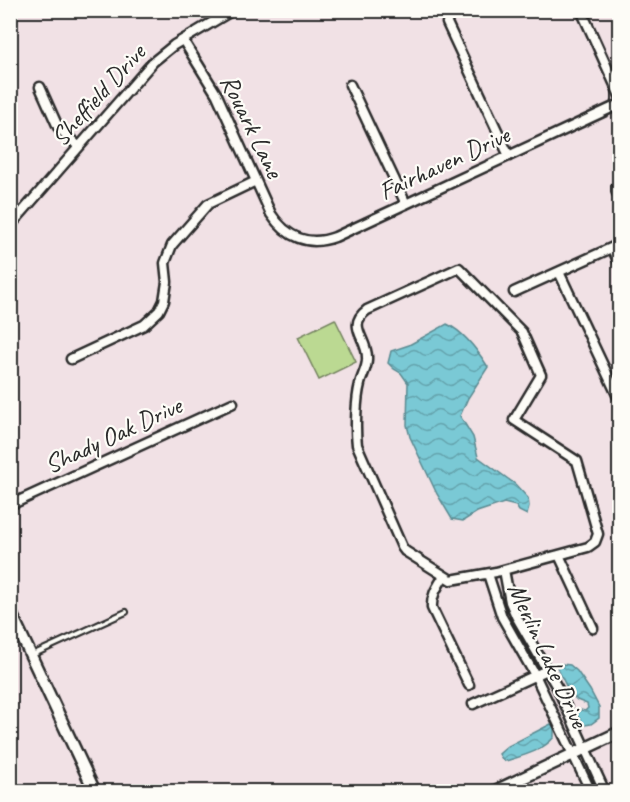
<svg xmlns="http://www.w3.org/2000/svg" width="630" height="802" viewBox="0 0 630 802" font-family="Caveat,sans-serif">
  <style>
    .park { fill: #bbd992; stroke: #73825e; stroke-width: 1.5 }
    .water { fill: url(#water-waves); stroke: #5a8a91; stroke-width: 1.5 }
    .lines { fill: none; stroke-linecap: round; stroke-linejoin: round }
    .service-casing { stroke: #2b2b2b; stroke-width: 8 }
    .minor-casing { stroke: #2b2b2b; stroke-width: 13 }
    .secondary-casing { stroke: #2b2b2b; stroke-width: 15 }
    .service { stroke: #fdfcf7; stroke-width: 4 }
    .minor { stroke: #fdfcf7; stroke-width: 8 }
    .secondary { stroke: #fdfcf7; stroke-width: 10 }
    .labels { text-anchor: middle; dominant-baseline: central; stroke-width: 4.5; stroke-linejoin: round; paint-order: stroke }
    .street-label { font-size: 26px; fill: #2b2b2b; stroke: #fdfcf7 }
  </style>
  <defs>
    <pattern id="water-waves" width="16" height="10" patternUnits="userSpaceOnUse" patternTransform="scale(1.5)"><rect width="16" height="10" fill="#7ac9d5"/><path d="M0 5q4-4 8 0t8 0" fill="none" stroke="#64a3ad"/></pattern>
  </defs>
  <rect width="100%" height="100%" fill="#f1e1e5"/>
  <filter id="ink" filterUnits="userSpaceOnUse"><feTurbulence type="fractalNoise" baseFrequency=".0167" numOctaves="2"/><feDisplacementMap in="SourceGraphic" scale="12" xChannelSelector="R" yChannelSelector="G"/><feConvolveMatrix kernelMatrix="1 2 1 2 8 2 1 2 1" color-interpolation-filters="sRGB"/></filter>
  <g filter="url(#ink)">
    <!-- park -->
    <path class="park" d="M335,319l21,43 -37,18 -21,-43z"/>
    <!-- water -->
    <path class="water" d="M447,324c17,8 31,27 41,43l-20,31 -8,18 13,21 5,20 37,27 13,14 1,8 -2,9 -8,-4 -3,-5 -12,-3 -27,9 -14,9 -11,-2 -15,-25 -27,-57 -3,-12 1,-42 -7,-10 -7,-4 -6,-6 3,-12 18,-6z
      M562,664l8,1 7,6 13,19 9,17v11l-8,6 -6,1 -7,-8 -1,-5 4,-2 4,1 3,-3 -1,-4 -10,-4 -8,-8 -12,-25z
      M551,724l3,3v10c-11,14 -32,19 -48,24l-4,-2 -3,-5 9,-8z"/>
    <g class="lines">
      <defs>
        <path id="service" d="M620,179l-6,7v6l6,13
          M610,249l10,22
          M32,655l94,-43"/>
        <path id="minor" d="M581,10l39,86
          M447,23l62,133
          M183,40l34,55 54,119c15,23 37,33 64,23l285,-133
          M350,85l56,119
          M40,87l18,40 21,20
          M10,226l143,-164 21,-17 59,-35
          M459,268l63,64 19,43 -27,45 63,41 21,73 -3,8 -7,5 -92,25 -45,8 -46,-29 -3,-4 -45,-102c-2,-16 -1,-46 3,-61 2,-10 8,-16 7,-27 0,-19 -21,-31 0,-47z
          M559,272l61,129
          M514,292l106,-48
          M71,359l73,-34 15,-14 5,-10 3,-19 -2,-19 7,-18 36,-41 48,-23
          M10,505l223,-102
          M559,555l34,73
          M504,570l6,32 6,14 42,73 47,103
          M488,574l14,43 33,58 56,117
          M444,576c-6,10 -13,19 -12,32l37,77
          M473,704l74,-34"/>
        <path id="secondary" d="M10,611l85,181
          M493,792l127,-60"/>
      </defs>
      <!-- service casing -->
      <use href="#service" class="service-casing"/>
      <!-- minor casing -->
      <use href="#minor" class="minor-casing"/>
      <!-- secondary casing -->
      <use href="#secondary" class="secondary-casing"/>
      <!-- service -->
      <use href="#service" class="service"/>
      <!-- minor -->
      <use href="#minor" class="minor"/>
      <!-- secondary -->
      <use href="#secondary" class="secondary"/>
    </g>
  </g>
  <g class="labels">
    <!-- street labels -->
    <g class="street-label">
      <text transform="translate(98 95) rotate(-48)">Sheffield Drive</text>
      <text transform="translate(252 126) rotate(64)">Rouark Lane</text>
      <text transform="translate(444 163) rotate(-25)">Fairhaven Drive</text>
      <text transform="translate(113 435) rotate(-25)">Shady Oak Drive</text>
      <text transform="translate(548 655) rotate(65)">Merlin Lake Drive</text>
    </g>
  </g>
  <!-- margin -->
  <rect width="630" height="802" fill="none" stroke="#fdfcf7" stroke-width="36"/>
  <rect x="18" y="18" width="594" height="766" fill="none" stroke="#2b2b2b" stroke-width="2" filter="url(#ink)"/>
</svg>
